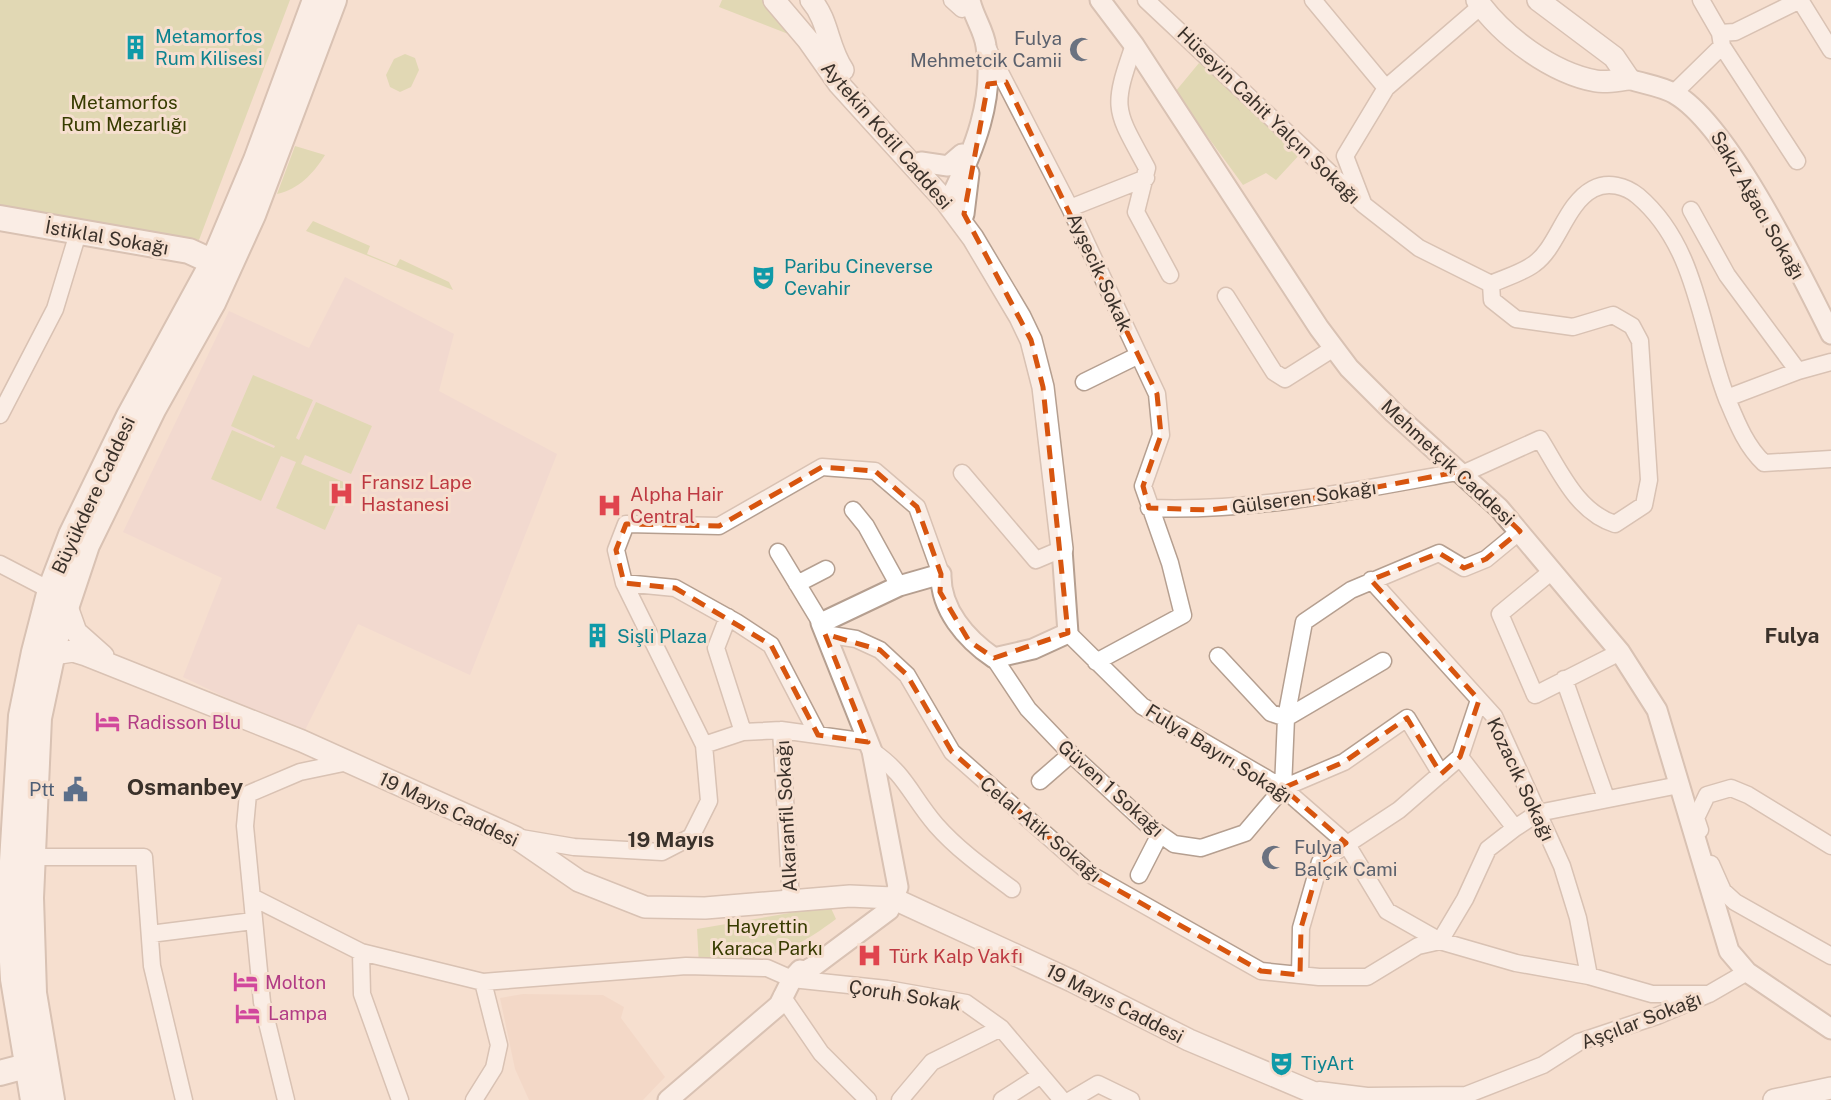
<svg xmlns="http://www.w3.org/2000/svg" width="1831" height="1100" viewBox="0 0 1831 1100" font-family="'Public Sans',sans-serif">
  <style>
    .built { fill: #f0d1bd }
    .medical { fill: #edd3cf }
    .green { fill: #c8d192 }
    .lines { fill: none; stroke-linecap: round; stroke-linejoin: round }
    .minor-casing { stroke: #b59f90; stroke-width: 19 }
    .tertiary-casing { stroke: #b59f90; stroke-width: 23 }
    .secondary-casing { stroke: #b59f90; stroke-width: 24 }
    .primary-casing { stroke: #b59f90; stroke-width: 28 }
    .minor { stroke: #fff; stroke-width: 16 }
    .tertiary { stroke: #fff; stroke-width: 19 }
    .secondary { stroke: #fff; stroke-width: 21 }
    .primary { stroke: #fff; stroke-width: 24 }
    .marked { fill: none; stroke: #d7550f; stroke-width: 5; stroke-dasharray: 14 9; stroke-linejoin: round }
    .labels { text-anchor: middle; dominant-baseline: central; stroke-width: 6; stroke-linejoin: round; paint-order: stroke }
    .culture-label { font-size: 19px; fill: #0d838f; stroke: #f6dfcf; text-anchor: start }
    .worship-label { font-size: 19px; fill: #5b616d; stroke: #f6dfcf; text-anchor: end }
    .park-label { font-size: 19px; fill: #373b00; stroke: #f6dfcf }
    .street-label { font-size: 19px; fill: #3a312a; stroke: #f6dfcf }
    .health-label { font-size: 19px; fill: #be3a42; stroke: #f6dfcf; text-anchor: start }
    .hotel-label { font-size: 19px; fill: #b23c85; stroke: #f6dfcf; text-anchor: start }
    .service-label { font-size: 19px; fill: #4e5e75; stroke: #f6dfcf; text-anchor: end }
    .neighbourhood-label { font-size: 21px; font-weight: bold; fill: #3a312a; stroke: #f6dfcf }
    .quarter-label { font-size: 23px; font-weight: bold; fill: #3a312a; stroke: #f6dfcf }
  </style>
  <rect width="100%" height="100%" fill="#f6dfcf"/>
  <!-- built -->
  <path class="built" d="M523,994l80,1 21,12 -3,11 44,59 -22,23h-114l-14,-31 -15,-71z"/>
  <!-- medical -->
  <path class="medical" d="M345,277l109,57 -15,57 118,63 -87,221 -112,-51 -55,110 -120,-57 39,-99 -99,-46 106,-221 80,37z"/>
  <!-- green -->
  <path class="green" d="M0,0h290l-91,240 -199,-32z
    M722,0h43l31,37 -77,-30z
    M405,54l10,4 4,12 -8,17 -11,5 -10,-5 -4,-12 8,-16z
    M1199,63l103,89 -26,28 -10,-7 -23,12 -68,-93z
    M295,146l30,9c-12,19 -26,34 -48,39z
    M313,221l57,25 -3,8 29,12 4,-7 49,23 4,8 -147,-59z
    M253,375l60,25 -17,38 3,2 17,-38 56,24 -21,48 -46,-19 -4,9 45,19 -21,47 -49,-22 20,-46 -15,-6 -20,45 -50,-22 21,-49 42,18 1,-2 -44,-20z
    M830,906l6,13c-53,40 -73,39 -137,46l-2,-36z"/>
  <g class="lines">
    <defs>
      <path id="minor" d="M952,0l10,9
        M1146,0l218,205 55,43 72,36c13,-6 31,-11 43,-20 24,-17 31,-60 59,-75 15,-8 33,-3 45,7 60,51 62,134 89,203 10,24 19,47 37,64l67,-4
        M1313,0l73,88
        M1701,0l19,33 2,13 75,115
        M1720,33l15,-1 65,-32 31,50
        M1134,45c-23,65 -19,64 13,123l-11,44 34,63
        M988,49l82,159 87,186 4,41 -18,51 27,77 13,52 -87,47
        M1674,93l48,-47
        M1345,156l41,-68 95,-82
        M1345,156l18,47
        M1070,208l76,-30
        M1691,210l36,65 71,96 33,-9
        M1226,296l48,76 11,7 49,-31
        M1084,382l55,-27
        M1727,398l71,-27
        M0,415l55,-106 23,-76
        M962,473l74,87 26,-11
        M1460,475l80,-36c20,32 37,73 75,85l29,-19 5,-25 -9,-139 -8,-15 -19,-11 -40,12 -57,-8 -24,-19 -1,-16
        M1149,508c106,4 204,-17 308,-36
        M853,510l13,16 33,60
        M778,552l43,71
        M0,564l50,26
        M1552,571l-52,43 35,81 85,-43
        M1371,580l123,136 68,150 16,52 11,58
        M624,583l51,5 61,34 35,23 47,90
        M797,584l29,-15
        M728,617l-12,31 27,84
        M1068,633l74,73 141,82 63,55 41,68 53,30 76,22 73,13 63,18h57
        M825,634l31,5 24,11 27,25 45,77 141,124 168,95 58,6h48l51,-31 22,-5
        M1218,656l53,57 15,5
        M994,658l34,51 43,45 79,73 24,17 27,4 44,-15 38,-45 61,-26 63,-44 34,56
        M1564,679l42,119
        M1286,718l97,-57
        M781,730l10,172
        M704,745l39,-13 38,-2 87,12
        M872,751c34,23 39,45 64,74 22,25 49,44 76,64
        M1460,757l55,71
        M1040,781l31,-27
        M1283,788l3,-70 18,-96 47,-32 88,-37 25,15 22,-9 34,-28
        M1700,830l-4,-12 11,-23 24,-7 17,7 83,51
        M521,838l53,9 88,5 29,-15 18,-36 -5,-56 -80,-162 -8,-33 10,-26 93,2 103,-59 53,4 42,36 24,67
        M32,857h112l8,109 32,134
        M1711,864l12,27 12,11 96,54
        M1139,875l21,-41
        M252,897l109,55 122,30 203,-16 81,2 25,11 95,10 79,14 35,25 61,72
        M150,934l103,-13
        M1440,941l25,-42 23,-50 27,-21 23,-15 141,-28
        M361,952l1,42 38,106
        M1300,975l1,-47 19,-66 79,-52 61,-53 19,-57
        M782,996l39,57 47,47
        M1319,1090l48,6 99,-1 77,-30 36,-23 78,-26 52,-22 38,-22
        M286,1100l-24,-98 -17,-176 3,-32 52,-22 48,-10
        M474,1100l20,-32 5,-23 -16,-63
        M900,1100l32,-38 69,-34
        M1002,1100l39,-25
        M1071,1100l27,-16 33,16"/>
      <path id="tertiary" d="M1100,0l34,45 185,283 30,40 45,45 105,95 121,144 37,58 72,241 18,21 84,57
        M1629,79c14,5 33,7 46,15 54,31 126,180 156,240
        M921,162l27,4 14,-12
        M951,197c23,-47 44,-98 35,-151 -2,-16 -13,-30 -16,-46
        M964,214l5,-41
        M792,979l22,-13 75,-56 9,-23 -26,-136 -51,-128 78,-37 42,-12c-1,35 25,65 53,84l39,-9 35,-16 -6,-84
        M668,1100l111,-95 13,-26 8,-9"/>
      <path id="secondary" d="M774,0l34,40 31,44 108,119 26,35 47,79 11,23 12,47 19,162
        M811,0c18,21 16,46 32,70
        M1477,0c25,36 75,73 119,81 10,2 23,-1 33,-2l-15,-22 -76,-57
        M66,604l10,28 27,24
        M53,654l20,-3 13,4 216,86 213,96 64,44 66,26 60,1 145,-12 42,2 180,83 117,59 142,60
        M1774,1100l57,-12"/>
      <path id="primary" d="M0,218l189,33 24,11 5,14
        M0,1073l26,-7 10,-10
        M33,1100l-20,-121 -4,-69 12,-194 13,-64 16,-62 21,-55 58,-119 84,-154 43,-102 59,-160
        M52,1100l-18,-107 -3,-95 8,-180 17,-80 31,-93 66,-135 60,-107 40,-88 81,-215"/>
    </defs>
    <!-- minor casing -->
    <use href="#minor" class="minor-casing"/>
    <!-- tertiary casing -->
    <use href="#tertiary" class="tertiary-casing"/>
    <!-- secondary casing -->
    <use href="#secondary" class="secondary-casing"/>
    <!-- primary casing -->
    <use href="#primary" class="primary-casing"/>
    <!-- minor -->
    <use href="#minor" class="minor"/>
    <!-- tertiary -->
    <use href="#tertiary" class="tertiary"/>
    <!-- secondary -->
    <use href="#secondary" class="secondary"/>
    <!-- primary -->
    <use href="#primary" class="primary"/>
  </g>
  <!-- marked area -->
  <path d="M0 0H1831V1100H0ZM1006,82l151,312 4,41 -18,51 6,22 59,2 116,-13 133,-25 63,59 -34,28 -22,9 -25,-15 -68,27 108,120 -19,57 -19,17 -34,-56 -63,44 -61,26 63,55 -26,19 -19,66 -1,47 -39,-4 -168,-95 -141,-124 -45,-77 -27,-25 -55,-16 43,108 -50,-7 -47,-90 -96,-57 -51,-5 -8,-33 10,-26 93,2 103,-59 53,4 42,36 24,67 -1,18 29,49 25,17 74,-25 -25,-246 -12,-47 -67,-126 24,-130z" fill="#f6dfcf" fill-opacity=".55" fill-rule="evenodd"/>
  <path class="marked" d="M1006,82l151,312 4,41 -18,51 6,22 59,2 116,-13 133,-25 63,59 -34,28 -22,9 -25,-15 -68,27 108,120 -19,57 -19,17 -34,-56 -63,44 -61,26 63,55 -26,19 -19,66 -1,47 -39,-4 -168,-95 -141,-124 -45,-77 -27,-25 -55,-16 43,108 -50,-7 -47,-90 -96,-57 -51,-5 -8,-33 10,-26 93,2 103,-59 53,4 42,36 24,67 -1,18 29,49 25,17 74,-25 -25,-246 -12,-47 -67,-126 24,-130z"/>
  <!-- icons -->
  <defs>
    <symbol id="building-bare" viewBox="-9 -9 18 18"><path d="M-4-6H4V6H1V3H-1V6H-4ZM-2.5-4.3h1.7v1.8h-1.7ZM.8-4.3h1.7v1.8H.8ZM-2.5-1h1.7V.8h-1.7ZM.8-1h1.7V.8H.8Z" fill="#0f9aa8" stroke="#f6dfcf" stroke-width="2.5" paint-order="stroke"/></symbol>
    <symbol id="mosque-bare" viewBox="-9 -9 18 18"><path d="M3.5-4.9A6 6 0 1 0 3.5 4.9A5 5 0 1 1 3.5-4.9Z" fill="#6b7280" stroke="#f6dfcf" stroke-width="2.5" paint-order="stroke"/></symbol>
    <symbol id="theatre-bare" viewBox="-9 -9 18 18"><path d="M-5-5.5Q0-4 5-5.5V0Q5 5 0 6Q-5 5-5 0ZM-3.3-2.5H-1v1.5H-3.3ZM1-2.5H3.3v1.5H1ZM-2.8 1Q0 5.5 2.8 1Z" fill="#0f9aa8" stroke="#f6dfcf" stroke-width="2.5" paint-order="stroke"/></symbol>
    <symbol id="hospital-bare" viewBox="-9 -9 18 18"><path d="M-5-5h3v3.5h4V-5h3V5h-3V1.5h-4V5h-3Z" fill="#e0444e" stroke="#f6dfcf" stroke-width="2.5" paint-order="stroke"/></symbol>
    <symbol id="hotel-bare" viewBox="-9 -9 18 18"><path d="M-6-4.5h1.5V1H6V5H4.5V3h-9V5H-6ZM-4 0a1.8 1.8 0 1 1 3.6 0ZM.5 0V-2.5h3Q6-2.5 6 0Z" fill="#d1479c" stroke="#f6dfcf" stroke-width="2.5" paint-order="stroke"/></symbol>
    <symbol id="civic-bare" viewBox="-9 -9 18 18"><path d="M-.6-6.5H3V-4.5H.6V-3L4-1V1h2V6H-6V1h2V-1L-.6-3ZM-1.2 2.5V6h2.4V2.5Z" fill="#5c6f8a" stroke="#f6dfcf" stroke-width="2.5" paint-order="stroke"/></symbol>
  </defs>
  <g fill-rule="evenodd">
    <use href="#building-bare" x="118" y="30" width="35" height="35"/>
    <use href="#mosque-bare" x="1064" y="32" width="35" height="35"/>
    <use href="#theatre-bare" x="746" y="260" width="35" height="35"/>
    <use href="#hospital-bare" x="324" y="476" width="35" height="35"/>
    <use href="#hospital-bare" x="592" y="488" width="35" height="35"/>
    <use href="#building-bare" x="580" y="618" width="35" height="35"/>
    <use href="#hotel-bare" x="90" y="704" width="35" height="35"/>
    <use href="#civic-bare" x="58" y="772" width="35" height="35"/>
    <use href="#mosque-bare" x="1256" y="840" width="35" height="35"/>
    <use href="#hospital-bare" x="852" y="938" width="35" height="35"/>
    <use href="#hotel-bare" x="228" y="964" width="35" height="35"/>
    <use href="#hotel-bare" x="230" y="996" width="35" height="35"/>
    <use href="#theatre-bare" x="1264" y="1046" width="35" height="35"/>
  </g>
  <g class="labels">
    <!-- culture labels -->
    <g class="culture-label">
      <text x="155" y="36">Metamorfos<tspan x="155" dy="22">Rum Kilisesi</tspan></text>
      <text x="784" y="266">Paribu Cineverse<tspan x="784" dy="22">Cevahir</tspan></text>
      <text x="617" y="636">Sişli Plaza</text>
      <text x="1301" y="1063">TiyArt</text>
    </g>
    <!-- worship labels -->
    <g class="worship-label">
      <text x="1062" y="38">Fulya<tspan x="1062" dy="22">Mehmetcik Camii</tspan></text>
      <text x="1294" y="847" text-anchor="start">Fulya<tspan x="1294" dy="22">Balçık Cami</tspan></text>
    </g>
    <!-- park labels -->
    <g class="park-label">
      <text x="124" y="102">Metamorfos<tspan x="124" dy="22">Rum Mezarlığı</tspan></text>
      <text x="767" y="926">Hayrettin<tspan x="767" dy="22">Karaca Parkı</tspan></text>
    </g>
    <!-- street labels -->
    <g class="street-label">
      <text transform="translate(1269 115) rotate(44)">Hüseyin Cahit Yalçın Sokağı</text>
      <text transform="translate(887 135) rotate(49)">Aytekin Kotil Caddesi</text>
      <text transform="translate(1758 205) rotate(60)">Sakız Ağacı Sokağı</text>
      <text transform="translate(107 237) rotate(10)">İstiklal Sokağı</text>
      <text transform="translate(1100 272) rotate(65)">Ayşecik Sokak</text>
      <text transform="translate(1448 462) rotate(43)">Mehmetçik Caddesi</text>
      <text transform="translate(93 495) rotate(-65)">Büyükdere Caddesi</text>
      <text transform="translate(1304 497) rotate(-8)">Gülseren Sokağı</text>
      <text transform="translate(1219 753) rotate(32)">Fulya Bayırı Sokağı</text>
      <text transform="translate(1521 779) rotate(65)">Kozacık Sokağı</text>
      <text transform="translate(1111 788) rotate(42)">Güven 1 Sokağı</text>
      <text transform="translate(449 809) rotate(25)">19 Mayıs Caddesi</text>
      <text transform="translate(786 816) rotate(-93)">Alkaranfil Sokağı</text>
      <text transform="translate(1041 829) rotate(40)">Celal Atik Sokağı</text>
      <text transform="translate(905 995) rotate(9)">Çoruh Sokak</text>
      <text transform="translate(1115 1003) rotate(27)">19 Mayıs Caddesi</text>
      <text transform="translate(1641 1020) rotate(-21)">Aşçılar Sokağı</text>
    </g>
    <!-- health labels -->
    <g class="health-label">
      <text x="361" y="482">Fransız Lape<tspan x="361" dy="22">Hastanesi</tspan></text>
      <text x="630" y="494">Alpha Hair<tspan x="630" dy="22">Central</tspan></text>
      <text x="889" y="956">Türk Kalp Vakfı</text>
    </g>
    <!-- hotel labels -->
    <g class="hotel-label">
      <text x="127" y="722">Radisson Blu</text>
      <text x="265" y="982">Molton</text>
      <text x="268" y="1013">Lampa</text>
    </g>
    <!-- service labels -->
    <g class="service-label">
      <text x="55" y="789">Ptt</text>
    </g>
    <!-- neighbourhood labels -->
    <g class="neighbourhood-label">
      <text x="1792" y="635">Fulya</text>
      <text x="671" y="839">19 Mayıs</text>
    </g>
    <!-- quarter labels -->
    <g class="quarter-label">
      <text x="185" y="786">Osmanbey</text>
    </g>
  </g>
</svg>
